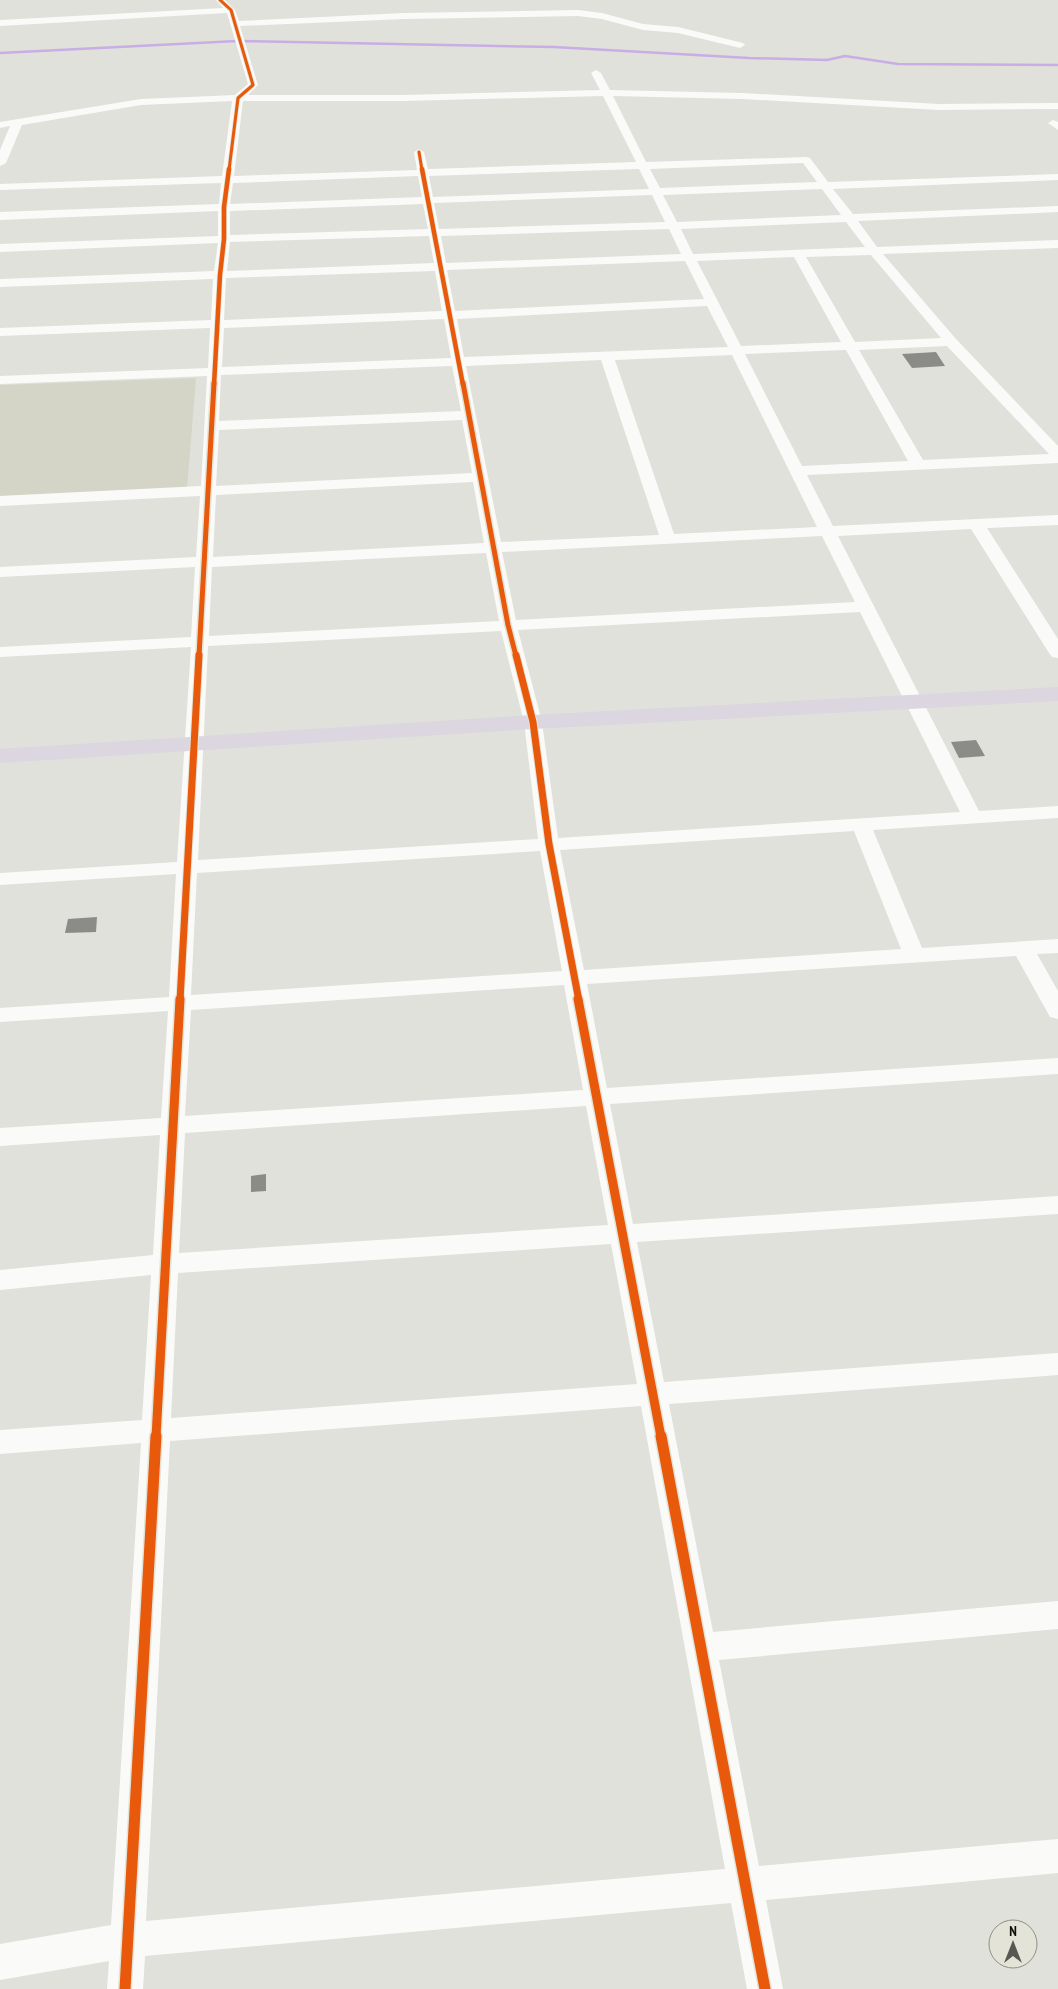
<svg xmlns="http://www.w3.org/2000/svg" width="1058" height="1989" viewBox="0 0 1058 1989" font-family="'PT Sans Narrow',sans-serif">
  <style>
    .built { fill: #d4d5c7 }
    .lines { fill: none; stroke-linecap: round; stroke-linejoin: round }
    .stream { stroke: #c8aee4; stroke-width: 2.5 }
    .building { fill: #8b8c87 }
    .minor { fill: #fafaf9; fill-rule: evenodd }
    .highway { fill: #dbd6df; fill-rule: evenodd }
    .cycleway-far5-casing { stroke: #e3e4d7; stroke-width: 4.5 }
    .cycleway-far4-casing { stroke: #e3e4d7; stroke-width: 6 }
    .cycleway-far3-casing { stroke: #e3e4d7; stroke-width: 8 }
    .cycleway-far2-casing { stroke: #e3e4d7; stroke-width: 9 }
    .cycleway-far1-casing { stroke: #e3e4d7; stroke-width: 12 }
    .cycleway-casing { stroke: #e3e4d7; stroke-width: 14 }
    .cycleway-far5 { stroke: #e8590c; stroke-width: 3 }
    .cycleway-far4 { stroke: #e8590c; stroke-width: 4.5 }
    .cycleway-far3 { stroke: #e8590c; stroke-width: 5 }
    .cycleway-far2 { stroke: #e8590c; stroke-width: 7 }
    .cycleway-far1 { stroke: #e8590c; stroke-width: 9 }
    .cycleway { stroke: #e8590c; stroke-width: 11 }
  </style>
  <rect width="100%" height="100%" fill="#e0e1da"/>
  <!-- built -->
  <path class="built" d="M196,378l-9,111 -187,7v-111z"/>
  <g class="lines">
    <!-- stream -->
    <path class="stream" d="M0,53l237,-12 317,6 195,11 78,2 18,-4 53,8 160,1"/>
  </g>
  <!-- building -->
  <path class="building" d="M936,352l9,14 -33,2 -10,-14z
    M976,740l9,16 -26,2 -8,-16z
    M97,917l-1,15 -31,1 3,-14z
    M266,1174v17l-15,1v-16z"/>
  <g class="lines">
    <!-- minor -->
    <path class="minor" d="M216,0h9l10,10 4,11 165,-8 174,-3 24,3 41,11 35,3 65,16 2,2 -5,3 -62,-15 -35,-3 -41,-11 -24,-3 -174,3 -164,7 18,59 -10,10h155l197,-5 -9,-17 5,-3 5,3 9,17 132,3 197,11 119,-1v6l-119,1 -197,-11 -129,-3 33,66 160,-5 4,1 18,24 230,-8v6l-225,9 20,25 205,-8v6l-200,9 19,26 181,-7v8l-175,6 73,85 102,107v17l-251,12 26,51 225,-11v10l-71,3 71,111v19l-6,-1 -3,-4 -78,-124 -133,7 141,275 79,-5v12l-185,12 49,118 136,-9v14l-21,1 21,37v28l-8,-2 -34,-61 -429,28 20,104 451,-30v16l-448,30 23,120 425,-28v18l-421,28 27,140 394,-29v22l-389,29 44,228 345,-31v28l-339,31 40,206 299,-27v34l-292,27 17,89h-36l-16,-86 -586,53 -2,33h-36l2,-28 -109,19v-36l111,-19 30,-482 -141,11v-24l142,-10 9,-145 -151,15v-20l153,-15 7,-120 -160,11v-18l161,-10 7,-107 -168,11v-14l169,-11 7,-123 -176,11v-12l177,-11 14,-215 -191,10v-10l191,-10 4,-70 -195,10v-10l196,-10 4,-61 -200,10v-10l201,-10 6,-110 -207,8v-8l208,-8 2,-40 -210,8v-8l211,-8 2,-41 -213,8v-8l214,-8 4,-28 -218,9v-8l218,-8v-25l-218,9v-8l219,-8 2,-21 -221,7v-6l222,-8 10,-75 -91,4 -119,20 -16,38 -6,3v-16l10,-24 -10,2v-6l141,-23 94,-4 13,-11 -21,-71 -227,13v-6l223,-12zM603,96l33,66 -208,7 -4,-17 -5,-3 -5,3 3,18 -183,6 9,-75h160zM803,163l14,19 -157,6 -10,-19zM639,169l10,20 -216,8 -4,-21zM418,176l4,21 -192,7 3,-21zM822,189l19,26 -164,7 -14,-27zM652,195l13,27 -226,7 -5,-26zM423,204l5,25 -198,6v-24zM846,222l19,25 -172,7 -12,-25zM669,229l12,25 -235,9 -5,-27zM429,236l5,27 -207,8 3,-29zM871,255l70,83 -86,4 -49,-85zM794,257l47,85 -100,4 -44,-85zM685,261l19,38 -249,12 -8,-41zM435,271l7,40 -218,9 2,-42zM707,306l21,41 -264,10 -7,-38zM444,319l7,39 -229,9 2,-39zM947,346l102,108 -126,6 -64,-110zM846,350l62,111 -106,5 -57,-112zM732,355l85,172 -143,7 -59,-174zM601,360l58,175 -158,7 -35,-176zM452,366l9,45 -242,10 2,-46zM462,420l10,53 -256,13 3,-56zM473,482l11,61 -271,14 3,-62zM822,536l33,66 -339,18 -14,-68zM486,553l13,68 -290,15 3,-69zM860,612l100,200 -402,26 -16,-116 -24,-92zM501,631l23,91 14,117 -340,21 10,-214zM854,831l47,118 -317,21 -24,-120zM540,851l22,120 -371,24 6,-122zM564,985l19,105 -398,26 6,-106zM586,1106l22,119 -429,28 6,-120zM611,1244l26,140 -466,34 7,-145zM641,1406l84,463 -579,52 24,-480z
      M1053,120l5,2v8l-10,-7z"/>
    <!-- highway -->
    <path class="highway" d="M1058,687v14l-525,28 -533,34v-14l533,-34z"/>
    <defs>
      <path id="cycleway-far5" d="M220,0l11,10 22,75 -15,13 -9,72
        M419,152l3,18"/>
      <path id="cycleway-far4" d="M422,169l41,216
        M214,385l6,-110 4,-36v-32l5,-38"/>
      <path id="cycleway-far3" d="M463,383l45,242 8,31
        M199,656l15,-273"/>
      <path id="cycleway-far2" d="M516,655l17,67 16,122 30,157
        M180,1001l19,-346"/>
      <path id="cycleway-far1" d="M578,999l83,438
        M156,1437l24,-438"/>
      <path id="cycleway" d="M661,1436l104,553
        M125,1989l31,-553"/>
    </defs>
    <!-- cycleway-far5 casing -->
    <use href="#cycleway-far5" class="cycleway-far5-casing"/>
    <!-- cycleway-far4 casing -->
    <use href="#cycleway-far4" class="cycleway-far4-casing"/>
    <!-- cycleway-far3 casing -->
    <use href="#cycleway-far3" class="cycleway-far3-casing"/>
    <!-- cycleway-far2 casing -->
    <use href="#cycleway-far2" class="cycleway-far2-casing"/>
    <!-- cycleway-far1 casing -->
    <use href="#cycleway-far1" class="cycleway-far1-casing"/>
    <!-- cycleway casing -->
    <use href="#cycleway" class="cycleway-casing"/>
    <!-- cycleway-far5 -->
    <use href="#cycleway-far5" class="cycleway-far5"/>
    <!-- cycleway-far4 -->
    <use href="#cycleway-far4" class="cycleway-far4"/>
    <!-- cycleway-far3 -->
    <use href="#cycleway-far3" class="cycleway-far3"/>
    <!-- cycleway-far2 -->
    <use href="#cycleway-far2" class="cycleway-far2"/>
    <!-- cycleway-far1 -->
    <use href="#cycleway-far1" class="cycleway-far1"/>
    <!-- cycleway -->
    <use href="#cycleway" class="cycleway"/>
  </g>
  <!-- north arrow -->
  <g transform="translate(1013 1944)"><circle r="24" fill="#e3e4d7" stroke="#8e8f85"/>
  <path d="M0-4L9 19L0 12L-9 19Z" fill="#585853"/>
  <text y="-8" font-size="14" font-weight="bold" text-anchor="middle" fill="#0f0f0b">N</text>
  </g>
</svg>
